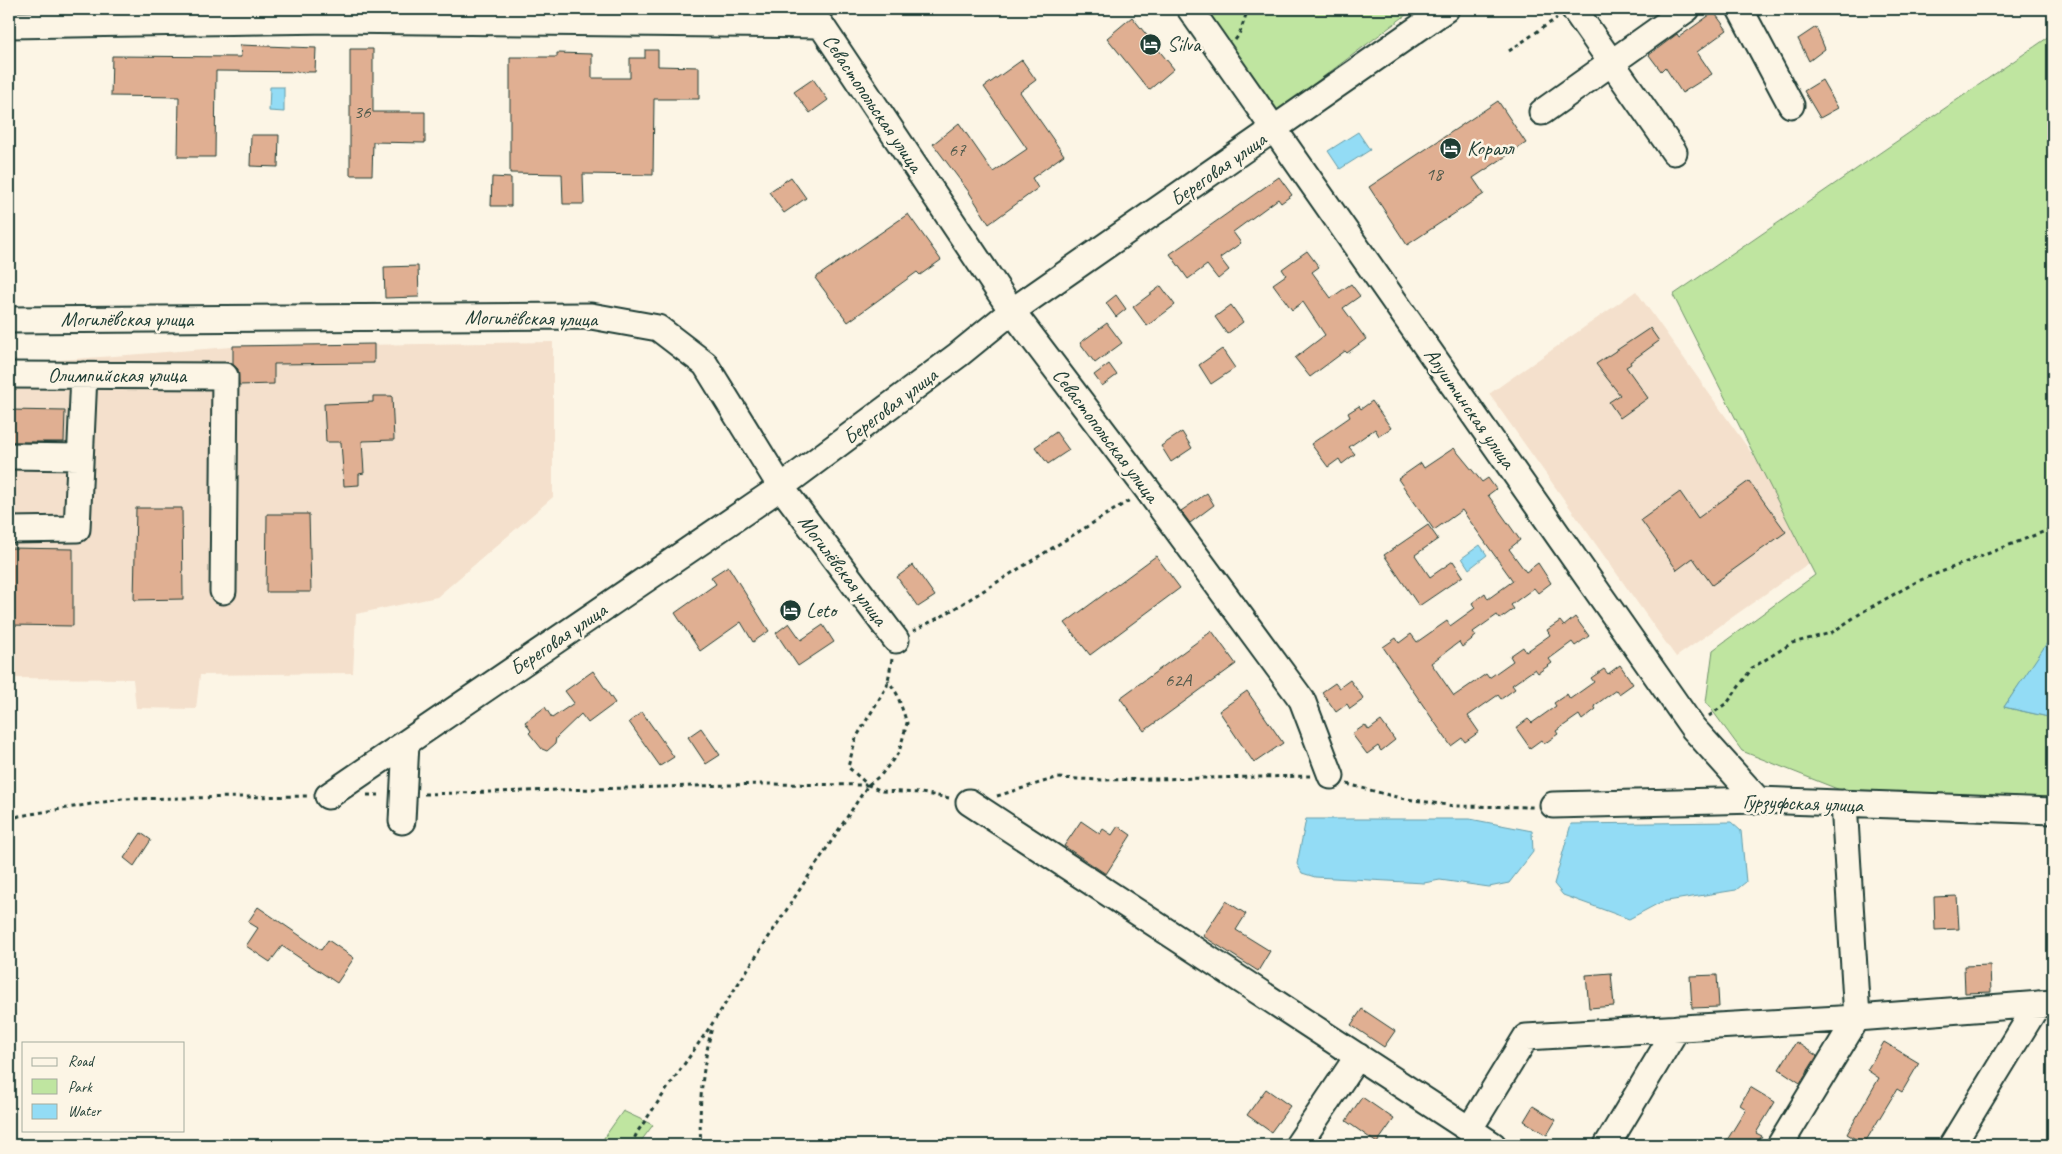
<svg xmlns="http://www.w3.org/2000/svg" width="2062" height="1154" viewBox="0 0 2062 1154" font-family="Caveat,sans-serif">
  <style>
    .built { fill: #f4e0cc }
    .green { fill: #bfe5a0; stroke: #6f916a }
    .water { fill: #93dcf5; stroke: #659ca8 }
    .building { fill: #e0af92; stroke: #1f3d34 }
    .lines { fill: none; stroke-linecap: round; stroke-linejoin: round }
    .minor-casing { stroke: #1f3d34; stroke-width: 29 }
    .path { stroke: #1f3d34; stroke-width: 3; stroke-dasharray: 4 4; stroke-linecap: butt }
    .minor { stroke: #fcf5e5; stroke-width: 25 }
    .labels { text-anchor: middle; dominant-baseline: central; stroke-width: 5; stroke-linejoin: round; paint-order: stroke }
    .number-label { font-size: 19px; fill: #4f5a4c }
    .poi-label { font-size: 21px; fill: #1f3d34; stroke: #fcf5e5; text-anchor: start }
    .street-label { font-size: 21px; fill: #1f3d34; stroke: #fcf5e5 }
  </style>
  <rect width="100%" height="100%" fill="#fcf5e5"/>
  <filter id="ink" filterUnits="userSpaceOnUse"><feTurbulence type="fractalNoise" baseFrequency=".02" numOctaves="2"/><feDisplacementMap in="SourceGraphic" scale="10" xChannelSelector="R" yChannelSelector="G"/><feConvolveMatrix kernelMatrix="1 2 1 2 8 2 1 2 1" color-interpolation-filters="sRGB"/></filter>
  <g filter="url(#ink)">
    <!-- built -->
    <path class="built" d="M1636,291l187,262 -147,104 -187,-263z
      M553,342v155l-116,100 -81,17 -3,59 -153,2 -4,34 -60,-1 -3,-29 -124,-1v-314l222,-17z"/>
    <!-- green -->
    <path class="green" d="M1199,9h215l-139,104z
      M2053,34v606l-6,4 -43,63 49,11v81l-203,-5 -108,-43 -36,-49 7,-52 102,-75 -142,-280z
      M623,1111l30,14 -15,20h-39z"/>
    <!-- water -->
    <path class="water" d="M270,87h14v25l-15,-1z
      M1358,132l12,18 -30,19 -12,-18z
      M1480,545l7,10 -18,14 -7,-11z
      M2053,640v78l-49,-11 43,-64z
      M1306,819h164l62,12 1,21 -24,31 -20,4 -49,-7 -16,3 -109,-6 -13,-4 -5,-9z
      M1731,822l10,9 5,51 -10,8 -75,12 -32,17 -66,-24 -9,-11 17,-60z"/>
    <!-- building -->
    <path class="building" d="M1714,12l13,18 -30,22 15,22 -30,19 -17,-26 -4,4 -12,-16 28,-21 2,3z
      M1132,17l42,52 -25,21 -42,-52z
      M1816,27l9,22 -16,12 -11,-22z
      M240,45l76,3 -1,24 -99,-1 -1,86h-37l1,-60 -68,-1 1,-40 129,1z
      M350,49h23v63h52v31l-52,-1 -1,33h-22z
      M645,50h13v16l41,1v32h-45l-1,76 -70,-1 1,30h-21l-1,-30 -52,-1v-116h47v-4l35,1v24h38v-20h15z
      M1022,60l14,20 -16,12 44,63 -32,23 6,10 -49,36 -20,-32 -36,-48 26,-21 34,49 34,-23 -43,-62z
      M813,79l15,21 -18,13 -16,-21z
      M1822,80l16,28 -18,10 -16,-27z
      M1498,101l28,42 -53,35 11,16 -77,51 -38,-58z
      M251,135h28l-1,32 -28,-1z
      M492,177l19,1v28h-20z
      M791,177l15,21 -22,15 -15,-21z
      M1279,177l13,18 -11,8 -3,-4 -45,33 8,11 -21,15 9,12 -11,9 -11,-14 -19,14 -18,-25z
      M908,214l33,46 -21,15 -3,-3 -69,50 -33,-44z
      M1307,251l12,16 -7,5 19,26 20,-14 9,12 -17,12 23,31 -19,14 -2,-2 -35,26 -15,-19 30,-23 -22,-33 -11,8 -19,-26 13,-9 -4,-6z
      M418,266l1,31 -34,1 -1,-31z
      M1161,286l14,19 -28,21 -14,-19z
      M1116,295l10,14 -10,8 -10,-14z
      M1231,305l12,17 -16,12 -12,-17z
      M1107,323l15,20 -27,20 -15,-20z
      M1650,328l9,13 -29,21 1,2 -5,3 22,31 -28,20 -11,-16 11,-7 -24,-31z
      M374,344v19l-100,1v20l-35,1 -1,-16 -5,-4v-19z
      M1222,349l13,19 -24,16 -12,-19z
      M1109,364l8,11 -15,11 -8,-11z
      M373,396h19l2,44 -32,1 2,32 -5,1v11l-15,1 -3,-44h-15l-2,-38 49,-2z
      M1372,401l19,27 -12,8 -4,-7 -26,18 6,7 -13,10 -3,-5 -11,8 -17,-23 39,-27 -2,-4 11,-7 2,3z
      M9,410l56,1 -1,31h-55z
      M1056,432l13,18 -21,14 -13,-17z
      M1182,432l10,16 -21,14 -10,-16z
      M1454,448l28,34 6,-4 8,11 -8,6 32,45 -11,9 17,23 12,-9 13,20 -13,10 -4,-5 -23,17 3,4 -14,10 -3,-4 -24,17 3,4 -14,11 -3,-5 -28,21 23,33 32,-22 3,4 24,-17 -3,-5 13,-9 3,5 24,-17 -3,-5 13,-9 4,5 11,-9 14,19 -14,10 -3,-4 -23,17 3,4 -14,10 -3,-4 -23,16 3,4 -14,10 -3,-4 -30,21 11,16 -14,10 -3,-4 -11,8 -68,-99 13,-9 3,5 12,-9 6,8 30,-21 3,5 25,-18 -3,-5 13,-10 3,6 25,-18 -51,-71 -28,20 -36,-51 23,-16 3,5z
      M1749,481l37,51 -74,53 -19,-27 -16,12 -36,-50 39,-28 18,26z
      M1207,493l7,12 -24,18 -9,-12z
      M136,508h46l1,91 -49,1z
      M267,514h42l2,78h-45z
      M1428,525l10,14 -23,16 15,22 23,-16 10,15 -44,30 -35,-51z
      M9,548l64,1v77l-64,-1z
      M1156,556l24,32 -90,67 -25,-32z
      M913,565l22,31 -17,11 -21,-30z
      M728,566l41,65 -16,11 -12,-20 -41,29 -25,-38 41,-29 -5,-7z
      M789,623l12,17 22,-15 11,17 -36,24 -22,-33z
      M1212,631l24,33 -92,67 -24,-33z
      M1620,665l13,19 -14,10 -3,-4 -22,16 2,3 -14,11 -3,-5 -23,16 2,3 -14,10 -3,-4 -11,8 -14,-20 12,-9 4,4 24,-17 -2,-3 13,-9 3,5 24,-17 -3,-4 13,-9 4,5z
      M593,671l22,32 -27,20 -7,-9 -25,24 -1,6 -8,7 -5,-2 -13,-16 2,-2 -6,-9 20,-15 7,11 22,-15 -9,-12z
      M1350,680l14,19 -14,10 -3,-5 -11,8 -14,-20 13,-9 4,5z
      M1247,691l36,52 -29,20 -35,-52z
      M642,712l32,45 -14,9 -31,-44z
      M1381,721l14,19 -14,11 -3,-5 -11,8 -15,-20 13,-9 4,5z
      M701,728l19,27 -14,9 -18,-27z
      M1081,821l19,13 3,-5 9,6 6,-9 13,9 -25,39 -42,-28z
      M141,833l10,7 -17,26 -10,-8z
      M1957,896l2,33 -24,1 -1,-33z
      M1226,901l20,13 -10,16 34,21 -12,20 -55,-35z
      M258,907l63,43 7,-10 26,18 -17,25 -55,-37 -12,16 -24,-16 12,-18 -10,-6z
      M1990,965l1,27 -26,1 -1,-27z
      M1611,973l3,33 -25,2 -3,-33z
      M1717,975l2,32 -27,1 -2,-32z
      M1362,1009l33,22 -11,16 -33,-22z
      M1796,1042l21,14 -17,27 -21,-14z
      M1884,1042l35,21 -17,29 -5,-3 -33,55 -17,-10 32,-56 -12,-8z
      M1750,1087l25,15 -19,31 6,3 -6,9h-32l22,-36 -6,-4z
      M1266,1089l24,17 -19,26 -24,-17z
      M1362,1097l32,22 -17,24 -31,-22z
      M1533,1106l23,14 -9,15 -23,-14z"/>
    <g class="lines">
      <defs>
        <path id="minor" d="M1190,9l503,719 65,72
          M1574,9l100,143
          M1740,9l51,96
          M9,25l323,-5 489,5 191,286 135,178 155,211 29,76
          M1542,112l145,-103
          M9,320l582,-4 67,12 47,36 76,123 115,153
          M9,375l216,1 -2,215
          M9,456l71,1
          M9,530l68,-1 7,-154
          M328,796l453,-309 177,-132 54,-44 434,-302
          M969,802l524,343
          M1553,805l205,-5 295,11
          M402,821l4,-78
          M1469,1130l57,-93 331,-19 196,-15
          M1298,1145l60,-89
          M1607,1145l70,-117
          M1780,1145l77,-127 -13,-215
          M1952,1145l86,-141"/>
      </defs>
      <!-- minor casing -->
      <use href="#minor" class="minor-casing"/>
      <!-- path -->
      <path class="path" d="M1235,40l4,-5 9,-26
        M1509,51l48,-33
        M913,631l31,-16 186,-115
        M892,659l-5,27 -31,52 -8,29 20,18 14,6 39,2 28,5
        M1709,716l19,-14 24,-34 40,-25 39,-10 33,-22 54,-30 135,-53
        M1347,784l53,14 54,8 79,1
        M424,794l339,-10 105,1
        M367,795h16
        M997,796l59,-18 46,2 208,-4
        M9,820l10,-4 103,-17 186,-3
        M631,1145l7,-14 74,-107 156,-239 13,-10 18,-23 8,-29 -10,-29 -9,-14
        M701,1145c-3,-39 2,-80 11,-118"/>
      <!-- minor -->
      <use href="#minor" class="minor"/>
    </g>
  </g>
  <!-- icons -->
  <defs>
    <symbol id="hotel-disc" viewBox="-11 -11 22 22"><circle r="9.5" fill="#1f3d34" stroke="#fcf5e5"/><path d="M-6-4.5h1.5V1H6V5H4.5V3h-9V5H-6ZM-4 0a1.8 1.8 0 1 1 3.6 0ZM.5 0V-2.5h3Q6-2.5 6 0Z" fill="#fff"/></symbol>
  </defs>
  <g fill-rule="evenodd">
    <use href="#hotel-disc" x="1138" y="32" width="25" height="25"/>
    <use href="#hotel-disc" x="1438" y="136" width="25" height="25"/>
    <use href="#hotel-disc" x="778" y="598" width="25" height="25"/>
  </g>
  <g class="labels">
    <!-- number labels -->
    <g class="number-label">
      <text x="362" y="112">36</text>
      <text x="957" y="150">67</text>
      <text x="1434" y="174">18</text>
      <text x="1178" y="680">62А</text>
    </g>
    <!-- poi labels -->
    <g class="poi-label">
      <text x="1167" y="44">Silva</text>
      <text x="1467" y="148">Коралл</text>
      <text x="806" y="610">Leto</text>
    </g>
    <!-- street labels -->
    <g class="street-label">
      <text transform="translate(873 103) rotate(56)">Севастопольская улица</text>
      <text transform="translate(1218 169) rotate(-35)">Береговая улица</text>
      <text transform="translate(531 318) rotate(1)">Могилёвская улица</text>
      <text x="127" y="319">Могилёвская улица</text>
      <text x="117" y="375">Олимпийская улица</text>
      <text transform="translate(890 406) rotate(-37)">Береговая улица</text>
      <text transform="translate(1470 408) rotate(55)">Алуштинская улица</text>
      <text transform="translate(1106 435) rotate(53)">Севастопольская улица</text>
      <text transform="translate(843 570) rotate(53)">Могилёвская улица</text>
      <text transform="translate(558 639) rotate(-34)">Береговая улица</text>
      <text transform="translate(1803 803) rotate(2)">Гурзуфская улица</text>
    </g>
  </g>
  <!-- margin -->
  <rect width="2062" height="1154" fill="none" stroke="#fcf5e5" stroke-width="30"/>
  <rect x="15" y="15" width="2032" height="1124" fill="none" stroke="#1f3d34" stroke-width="2" filter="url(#ink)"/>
  <!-- legend -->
  <rect x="22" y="1042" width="162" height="90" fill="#fcf5e5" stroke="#a4ab9e"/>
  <rect x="32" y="1058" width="25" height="8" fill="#fcf5e5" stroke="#a4ab9e"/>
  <text x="68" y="1066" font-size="15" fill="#1f3d34">Road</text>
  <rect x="32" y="1079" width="25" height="15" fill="#bfe5a0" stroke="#a4ab9e"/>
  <text x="68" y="1092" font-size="15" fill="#1f3d34">Park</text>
  <rect x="32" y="1104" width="25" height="15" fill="#93dcf5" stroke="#a4ab9e"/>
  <text x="68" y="1116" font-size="15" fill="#1f3d34">Water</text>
</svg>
